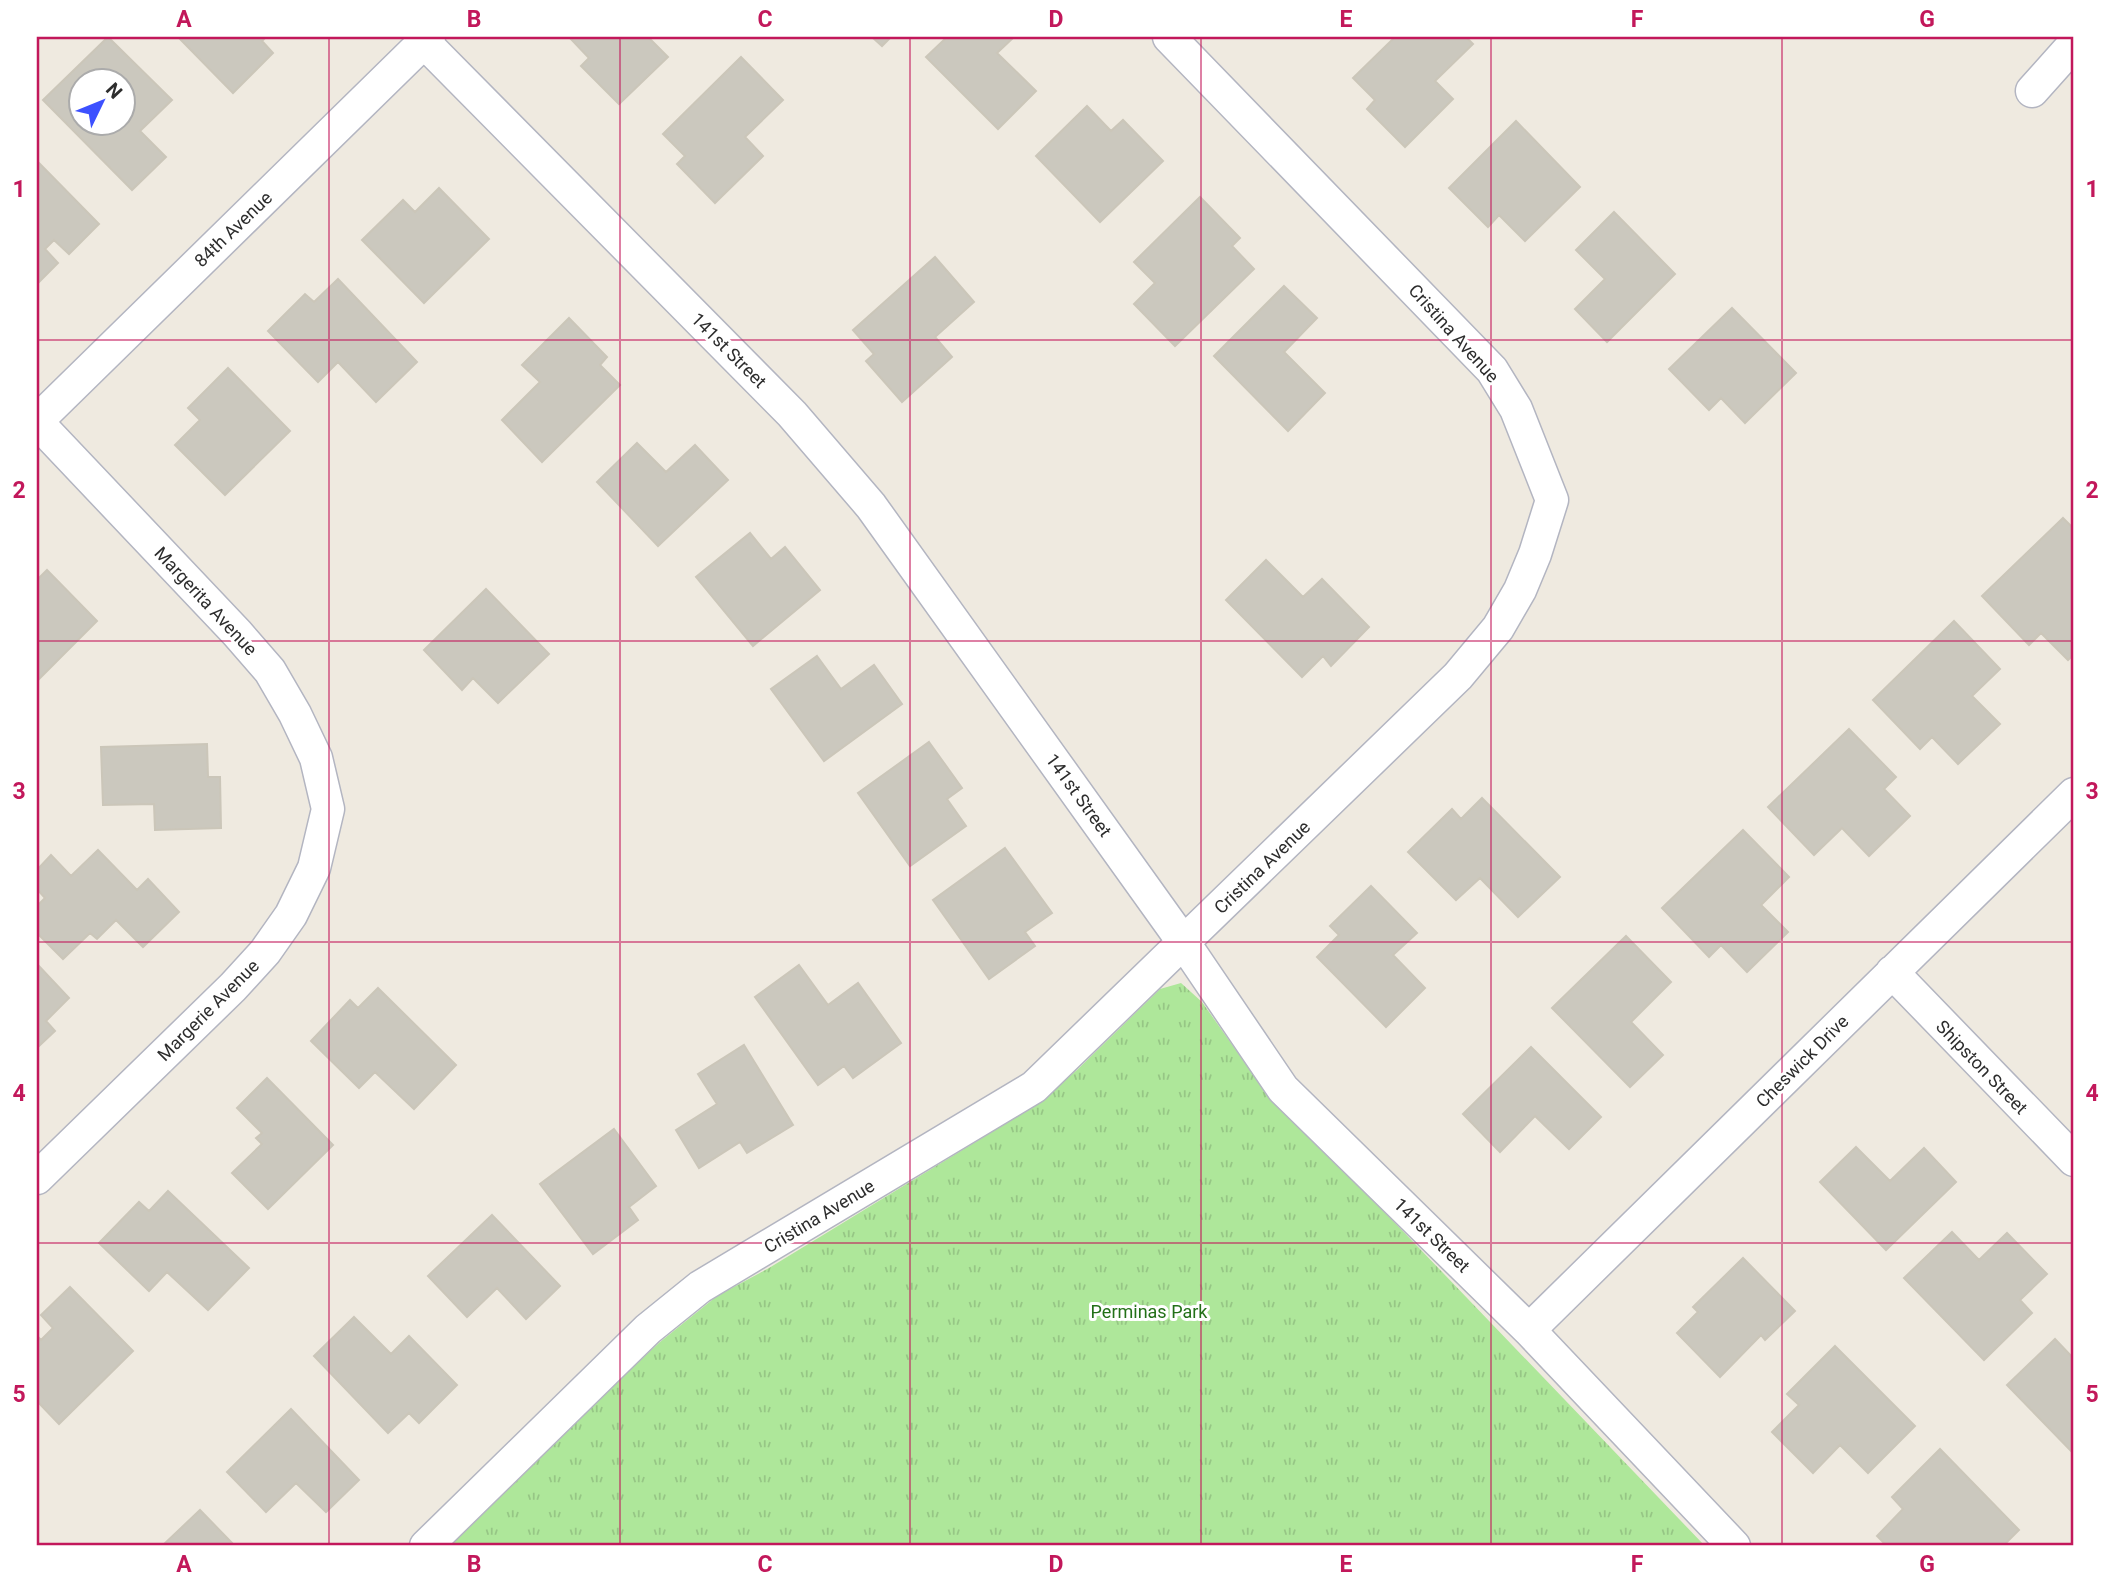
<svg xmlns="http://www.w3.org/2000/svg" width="2111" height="1583" viewBox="0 0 2111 1583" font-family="Roboto,sans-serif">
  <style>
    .park { fill: url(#park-tufts) }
    .building { fill: #cbc8be; stroke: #cbc6b9; stroke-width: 2; fill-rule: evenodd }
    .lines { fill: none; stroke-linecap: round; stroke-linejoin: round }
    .minor-casing { stroke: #b3b5c1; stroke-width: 35 }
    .minor { stroke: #fff; stroke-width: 32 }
    .grid { fill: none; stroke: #c2185b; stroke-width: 2; stroke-opacity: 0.55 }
    .labels { text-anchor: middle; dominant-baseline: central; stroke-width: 6; stroke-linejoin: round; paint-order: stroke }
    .street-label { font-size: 18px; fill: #2d2d2d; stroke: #fff }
    .park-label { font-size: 18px; fill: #237018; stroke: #fff }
    .neatline { fill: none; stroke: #c2185b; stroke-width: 2.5 }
    .grid-label { font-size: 23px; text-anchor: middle; font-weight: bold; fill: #c2185b }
  </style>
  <defs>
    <pattern id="park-tufts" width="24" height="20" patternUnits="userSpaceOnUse" patternTransform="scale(1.75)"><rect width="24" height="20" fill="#aee79a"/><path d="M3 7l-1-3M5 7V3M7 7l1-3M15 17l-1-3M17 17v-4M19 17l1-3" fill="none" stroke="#96c685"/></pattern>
  </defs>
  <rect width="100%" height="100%" fill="#efeae0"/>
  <!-- park -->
  <path class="park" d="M1181,983l21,19 53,75 450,469h-1255l147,-146 63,-58 57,-46 52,-28 259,-158 49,-40 83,-81z"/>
  <!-- building -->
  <path class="building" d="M108,37l64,63 -32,31 26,26 -34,33 -89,-90zM80,80h42v42h-42z
    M178,37h88l-4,4 11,12 -40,40z
    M569,37h82l-2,1 19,19 -49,47 -38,-38 8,-8z
    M872,37h19l-9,9z
    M947,37h67l-17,16 39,38 -38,38 -72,-72z
    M1395,37h71l7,7 -38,37 18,18 -48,48 -38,-38 8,-9 -22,-22z
    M741,57l42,43 -38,37 18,19 -48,47 -38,-39 8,-8 -22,-22z
    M1087,106l24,25 12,-11 40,41 -63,61 -64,-66z
    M1516,121l64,66 -55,54 -26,-26 -11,12 -39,-39z
    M39,163l60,61 -30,30 -15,-14 -9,9 13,14 -21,21v-118z
    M439,188l50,51 -65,64 -62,-63 41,-40 12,12z
    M1200,197l40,41 -8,8 22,23 -79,77 -41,-42 21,-21 -21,-21z
    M1614,212l61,62 -68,68 -32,-33 30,-30 -29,-29z
    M935,257l39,45 -39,35 17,20 -50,45 -36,-41 8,-7 -21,-24z
    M338,279l79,83 -41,40 -38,-40 -20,20 -50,-51 37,-37 9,8z
    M1284,286l33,32 -33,34 41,41 -37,38 -74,-75z
    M1732,308l64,65 -51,50 -24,-25 -12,12 -40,-41z
    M569,318l38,39 -7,8 20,20 -78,77 -40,-42 38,-38 -18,-17z
    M228,368l62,63 -65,64 -50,-50 25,-25 -12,-12z
    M637,443l29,29 29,-27 33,35 -70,66 -61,-64z
    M2063,518l11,11v125l-6,6 -27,-27 -12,12 -47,-49z
    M750,533l21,26 14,-12 35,43 -67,56 -57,-69z
    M1266,560l37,37 19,-18 47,48 -38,39 -8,-10 -21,21 -76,-77z
    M47,570l50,51 -60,60v-101z
    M486,589l63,65 -51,49 -25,-25 -11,12 -38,-40z
    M1954,621l46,48 -28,27 28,28 -42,40 -26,-27 -12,12 -47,-49z
    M817,656l24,33 33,-24 28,39 -78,57 -53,-72z
    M1849,729l47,48 -12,12 26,27 -41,40 -27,-28 -28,27 -46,-48z
    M929,742l33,46 -15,11 19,27 -56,40 -52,-73z
    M207,744l1,33h12l1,51 -66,2 -1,-26 -51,1 -2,-58z
    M1482,798l78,79 -42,40 -38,-39 -24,22 -48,-48 44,-43 9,10z
    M1743,830l46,47 -28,28 27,27 -41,40 -26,-27 -12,12 -47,-49z
    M1005,848l47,65 -27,19 10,14 -46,33 -56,-79z
    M98,850l39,40 11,-11 31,33 -36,35 -27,-27 -19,19 -7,-6 -27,26 -26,-26v-27l8,-8 -8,-9v-19l14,-15 20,21z
    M1371,886l46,47 -24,22 32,33 -39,39 -69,-70 22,-22 -9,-9z
    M1626,936l45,46 -40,40 32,33 -33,32 -78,-79z
    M37,964l32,34 -23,23 9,10 -18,17z
    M799,965l29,40 30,-22 43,60 -48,35 -9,-12 -26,19 -63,-88z
    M378,988l78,77 -42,44 -39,-37 -16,16 -48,-47 39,-41 8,8z
    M744,1045l49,80 -46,28 -7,-11 -41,26 -23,-38 41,-26 -19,-30z
    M1531,1047l70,70 -32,32 -34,-33 -35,36 -37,-38z
    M267,1078l66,67 -65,64 -36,-36 30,-29 -6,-6 6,-5 -25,-25z
    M614,1129l42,57 -27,21 9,13 -45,34 -53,-70z
    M1856,1147l34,34 34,-33 32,34 -70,68 -66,-68z
    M168,1191l81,77 -41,42 -41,-38 -18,19 -50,-48 40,-41 10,9z
    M492,1215l68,71 -34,33 -29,-31 -30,29 -39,-41z
    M1952,1232l27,28 28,-27 40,41 -27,26 12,13 -48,47 -80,-82z
    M1743,1258l52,53 -30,29 -4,-5 -41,42 -43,-44 21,-21 -5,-5z
    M70,1287l63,64 -74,73 -22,-23v-65l4,4 12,-12 -12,-13z
    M354,1317l37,37 18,-18 48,49 -38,38 -10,-10 -21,20 -74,-77z
    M2055,1339l19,20v95l-67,-69z
    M1835,1346l80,80 -47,47 -28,-28 -27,28 -41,-41 27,-27 -12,-11z
    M291,1409l68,71 -33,32 -30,-29 -30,29 -39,-40z
    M1940,1449l79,81 -16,16h-116l-10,-10 26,-27 -11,-12z
    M200,1510l35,36h-73z"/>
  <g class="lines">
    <defs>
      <path id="minor" d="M424,42l368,372 79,92 313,437 99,146 246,241 205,216
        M2032,91l42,-47
        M37,421l392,-384
        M37,422l200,211 33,38 25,43 21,44 12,51 -14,59 -23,47 -26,37 -32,35 -196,191
        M1892,972l182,188
        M1529,1330l545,-536
        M426,1546l222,-217 52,-42 334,-200 424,-411 40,-48 22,-38 15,-36 17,-54 -36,-91 -24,-39 -323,-333"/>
    </defs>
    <!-- minor casing -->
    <use href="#minor" class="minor-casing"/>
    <!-- minor -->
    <use href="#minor" class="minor"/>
  </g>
  <!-- grid -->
  <path class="grid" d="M329,37v1509M620,37v1509M910,37v1509M1201,37v1509M1491,37v1509M1782,37v1509M37,340h2037M37,641h2037M37,942h2037M37,1243h2037"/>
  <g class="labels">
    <!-- street labels -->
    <g class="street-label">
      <text transform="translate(233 229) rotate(-44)">84th Avenue</text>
      <text transform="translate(1454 333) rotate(48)">Cristina Avenue</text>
      <text transform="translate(729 350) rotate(45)">141st Street</text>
      <text transform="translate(206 601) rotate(47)">Margerita Avenue</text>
      <text transform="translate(1079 795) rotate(54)">141st Street</text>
      <text transform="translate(1262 867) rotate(-44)">Cristina Avenue</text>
      <text transform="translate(208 1010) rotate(-45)">Margerie Avenue</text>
      <text transform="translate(1802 1061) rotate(-45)">Cheswick Drive</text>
      <text transform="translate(1982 1067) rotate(46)">Shipston Street</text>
      <text transform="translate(819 1216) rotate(-31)">Cristina Avenue</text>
      <text transform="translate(1432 1235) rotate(44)">141st Street</text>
    </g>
    <!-- park labels -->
    <g class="park-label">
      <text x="1149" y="1311">Perminas Park</text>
    </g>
  </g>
  <!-- border -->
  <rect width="2111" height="1583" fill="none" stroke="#ffffff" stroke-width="77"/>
  <!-- north arrow -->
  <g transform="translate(102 102) rotate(47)"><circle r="33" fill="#ffffff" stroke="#ababab" stroke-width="2"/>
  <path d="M0-5L12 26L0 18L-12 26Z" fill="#3d51ff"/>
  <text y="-10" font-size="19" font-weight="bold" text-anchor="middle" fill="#2d2d2d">N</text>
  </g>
  <rect x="38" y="38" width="2034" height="1506" class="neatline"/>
  <g class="grid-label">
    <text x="184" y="27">A</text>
    <text x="474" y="27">B</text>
    <text x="765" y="27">C</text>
    <text x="1056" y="27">D</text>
    <text x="1346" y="27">E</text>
    <text x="1637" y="27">F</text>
    <text x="1927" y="27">G</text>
    <text x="19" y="197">1</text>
    <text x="2092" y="197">1</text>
    <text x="19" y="498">2</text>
    <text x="2092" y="498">2</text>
    <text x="19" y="799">3</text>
    <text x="2092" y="799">3</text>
    <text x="19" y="1101">4</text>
    <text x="2092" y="1101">4</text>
    <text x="19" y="1402">5</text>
    <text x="2092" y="1402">5</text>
    <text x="184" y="1572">A</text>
    <text x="474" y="1572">B</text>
    <text x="765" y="1572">C</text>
    <text x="1056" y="1572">D</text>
    <text x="1346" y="1572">E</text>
    <text x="1637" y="1572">F</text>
    <text x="1927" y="1572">G</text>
  </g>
</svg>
